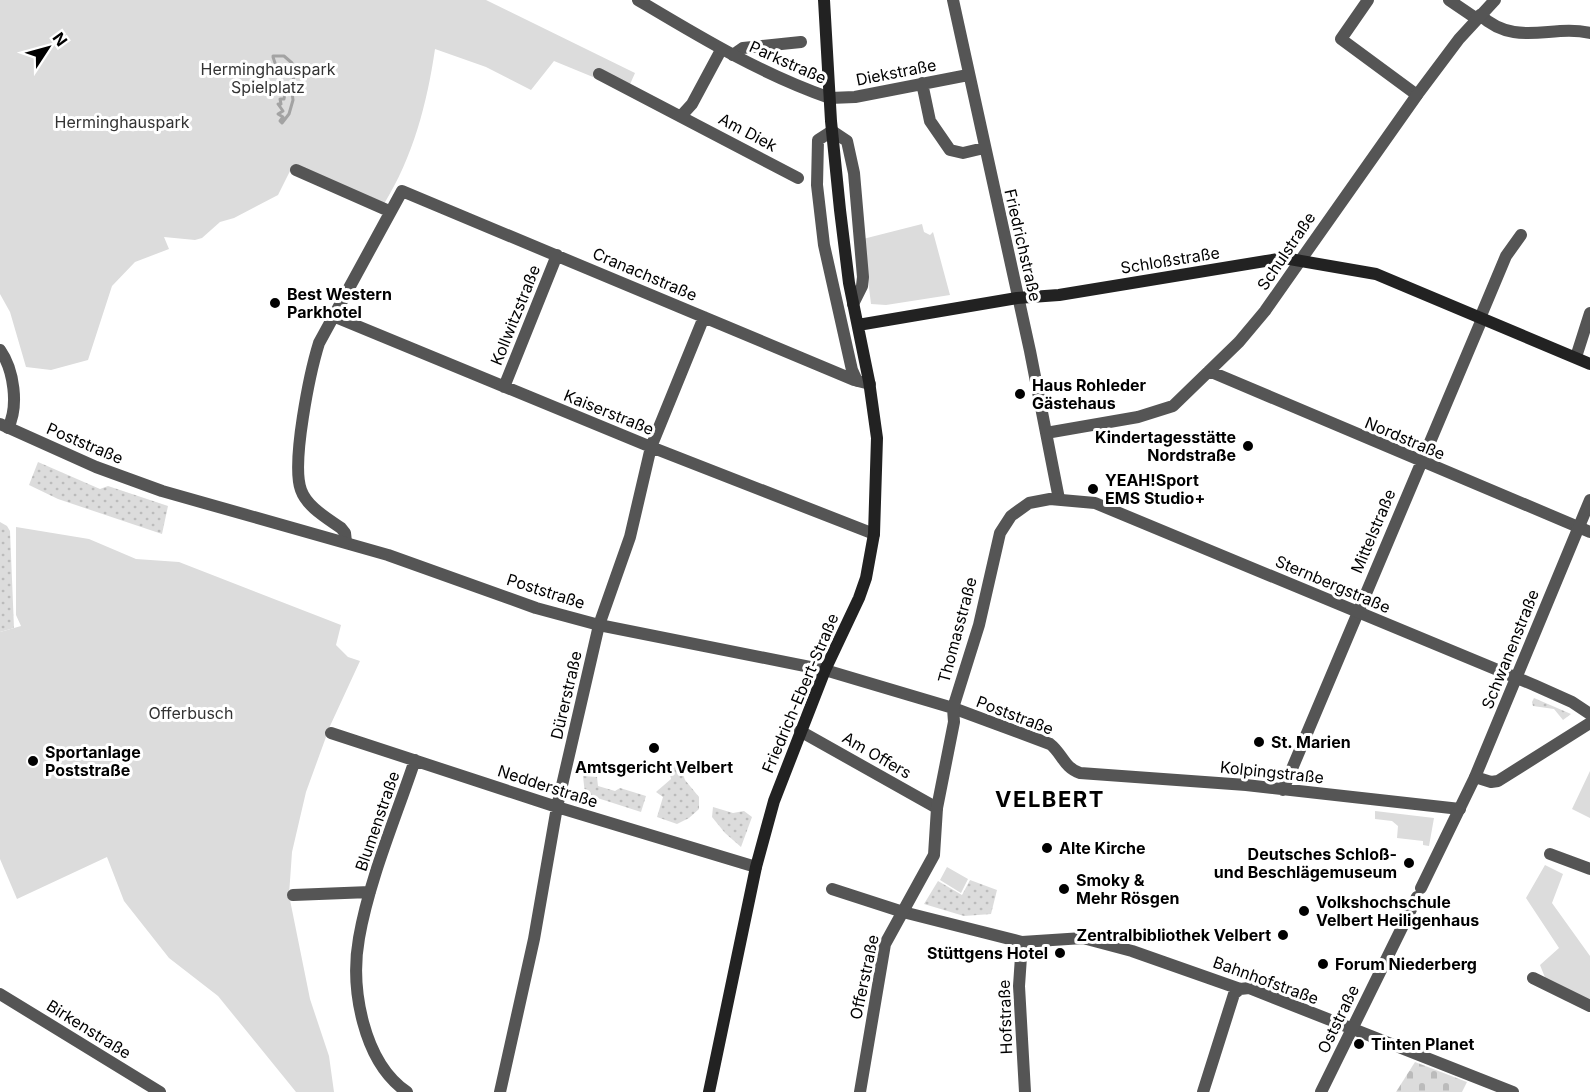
<svg xmlns="http://www.w3.org/2000/svg" width="1590" height="1092" viewBox="0 0 1590 1092" font-family="Inter,sans-serif">
  <style>
    .grass { fill: url(#grass-dots) }
    .cemetery { fill: url(#cemetery-stones) }
    .park { fill: #dcdcdc }
    .lines { fill: none; stroke-linecap: round; stroke-linejoin: round }
    .stream { stroke: #a3a3a3; stroke-width: 3 }
    .minor { stroke: #555; stroke-width: 12 }
    .tertiary { stroke: #555; stroke-width: 12 }
    .secondary { stroke: #222; stroke-width: 12 }
    .poi-dot { fill: #000; stroke: #fff; stroke-width: 2 }
    .labels { text-anchor: middle; dominant-baseline: central; stroke-width: 6; stroke-linejoin: round; paint-order: stroke }
    .street-label { font-size: 16px; fill: #000; stroke: #fff }
    .park-label { font-size: 16px; fill: #333; stroke: #fff }
    .poi-label { font-size: 16px; font-weight: bold; fill: #000; stroke: #fff; text-anchor: start }
    .district-label { font-size: 22px; font-weight: bold; letter-spacing: 1.5px; fill: #000; stroke: #fff }
  </style>
  <defs>
    <pattern id="grass-dots" width="8" height="8" patternUnits="userSpaceOnUse" patternTransform="scale(1.5)"><rect width="8" height="8" fill="#dcdcdc"/><path d="M2 2h.1M6 6h.1" fill="none" stroke="#bbb" stroke-width="1.8" stroke-linecap="round"/></pattern>
    <pattern id="cemetery-stones" width="16" height="16" patternUnits="userSpaceOnUse" patternTransform="scale(1.5)"><rect width="16" height="16" fill="#dcdcdc"/><path d="M2 7V4a2 2 0 0 1 4 0v3zM10 15v-3a2 2 0 0 1 4 0v3z" fill="#bbb"/></pattern>
  </defs>
  <rect width="100%" height="100%" fill="#fff"/>
  <!-- grass -->
  <path class="grass" d="M38,462l62,27 8,-3 60,20 -6,28 -104,-35 -29,-14z
    M0,522l7,4 3,5 4,97 -14,4z
    M1534,698l37,16 -8,6 -9,-11 -21,-3 -1,-4z
    M673,761l6,2 6,17 14,17v12l-10,9 -12,6 -20,-7 6,-20 -7,-5 15,-13 -2,-12z
    M583,776l14,1 1,9 17,5 5,-3 26,8 -5,16 -56,-18z
    M713,807l20,6 11,-2 8,6 -11,30 -16,-14 -13,-16z
    M970,880l27,10 -6,24 -27,2 -40,-12 14,-23 24,14z"/>
  <!-- cemetery -->
  <path class="cemetery" d="M1415,1062l52,20 -5,10h-66z"/>
  <!-- park -->
  <path class="park" d="M0,0h486l149,73 -8,18 -73,-30 -23,29 -45,-23 -51,-18c-8,55 -22,108 -51,155l-91,-39 -15,30 -44,23 -14,4 -18,16 -7,2 -31,-3 5,12 -34,13 -23,24 -24,74 -37,10 -25,-3 -16,-55 -10,-18z
    M922,224l2,8 6,3 3,-3 17,63 -64,10 -15,-1 -8,-65z
    M16,527l73,12 47,20 43,3 162,63 -5,20 12,12 12,4 -30,65 -24,66 -14,60 -3,43 21,104 19,57 5,36h-38l-78,-96 -49,-38 -45,-57 -17,-44 -90,42 -17,-40v-227l21,-6 -5,-11z
    M1590,771v47l-18,-9z
    M1375,811l59,7 -5,28 -6,-1v-4l-26,-3 1,-12 -6,-5 -17,-2z
    M1545,865l18,9 -11,29 38,53v45l-44,-21 -6,-15 19,-17 -33,-50z
    M947,867l21,12 -7,14 -21,-13z"/>
  <g class="lines">
    <!-- stream -->
    <path class="stream" d="M273,57l12,36 -1,6h-4l1,5h-3l5,7 -5,3 5,3 -3,4 2,2 7,-9 4,-14 -2,-16 4,-9 -3,-12 -8,-7h-11"/>
    <!-- minor -->
    <path class="minor" d="M953,0l77,351 29,148
      M1368,0l-27,39 76,56
      M1449,0l28,19
      M1480,15c36,33 71,9 110,18
      M733,55l10,-7 58,-6
      M599,74l199,104
      M922,83l8,38 20,29 13,3 21,-5
      M830,98l25,-1 113,-22
      M682,115l10,-11 29,-54
      M296,170l93,41
      M853,304l9,-18 1,-9 -9,-104 -7,-32 -15,-10 -14,9 -1,45 7,60 28,125 5,11
      M333,316l318,131 223,87
      M1480,318l26,-62 15,-21
      M0,350c14,20 19,56 8,78
      M1576,357l14,-44
      M1209,371l381,161
      M504,387l53,-132
      M1046,433l92,-16 35,-11 66,-64 26,-31 35,-50
      M346,542l-1,-9 -4,-5c-14,-10 -34,-21 -40,-38 -10,-27 9,-118 18,-147l83,-152 452,189 16,4
      M953,708l97,36c12,9 14,24 30,29l166,12 214,24
      M800,731l137,77
      M331,733l226,74 199,60
      M1475,777l16,5 7,-1 92,-58
      M1283,790l199,-471
      M1550,854l40,15
      M832,889l71,23 119,30 61,-4 49,13 108,38 9,-1 264,104
      M293,895l77,-3
      M1022,942l-3,44 6,106
      M1533,978l57,28
      M407,1092c-44,-30 -57,-104 -48,-154 10,-58 37,-121 56,-178
      M500,1092l34,-153 23,-132 42,-182 31,-88 21,-90 53,-130
      M1203,1092l31,-98 6,-5"/>
    <!-- tertiary -->
    <path class="tertiary" d="M638,0c62,37 123,74 192,98
      M1300,261l117,-166 42,-56 36,-39
      M0,424l96,43 66,24 226,64 148,53 63,17 226,45 128,38
      M1421,888l54,-111 115,-277
      M0,994l160,98
      M860,1092l25,-148 49,-89 3,-47 17,-86 -1,-14 26,-83 21,-92 11,-17 18,-13 21,-4 45,4 439,182 38,17 18,12
      M1321,1092l96,-195"/>
    <!-- secondary -->
    <path class="secondary" d="M858,325l159,-27 42,-3 225,-37 92,16 214,90
      M709,1092l47,-225 18,-66 51,-131 34,-72 7,-20 8,-44 3,-96 -8,-57 -20,-98 -9,-73 -9,-89 -7,-121"/>
  </g>
  <!-- markers -->
  <g class="poi-dot">
    <circle cx="275" cy="303" r="6"/>
    <circle cx="1020" cy="394" r="6"/>
    <circle cx="1248" cy="446" r="6"/>
    <circle cx="1093" cy="489" r="6"/>
    <circle cx="1259" cy="742" r="6"/>
    <circle cx="654" cy="748" r="6"/>
    <circle cx="33" cy="761" r="6"/>
    <circle cx="1047" cy="848" r="6"/>
    <circle cx="1409" cy="863" r="6"/>
    <circle cx="1064" cy="889" r="6"/>
    <circle cx="1304" cy="911" r="6"/>
    <circle cx="1283" cy="935" r="6"/>
    <circle cx="1060" cy="953" r="6"/>
    <circle cx="1323" cy="964" r="6"/>
    <circle cx="1359" cy="1044" r="6"/>
  </g>
  <g class="labels">
    <!-- street labels -->
    <g class="street-label">
      <text transform="translate(788 62) rotate(24)">Parkstraße</text>
      <text transform="translate(896 72) rotate(-11)">Diekstraße</text>
      <text transform="translate(748 132) rotate(28)">Am Diek</text>
      <text transform="translate(1023 245) rotate(77)">Friedrichstraße</text>
      <text transform="translate(1286 251) rotate(-56)">Schulstraße</text>
      <text transform="translate(1170 260) rotate(-9)">Schloßstraße</text>
      <text transform="translate(645 274) rotate(23)">Cranachstraße</text>
      <text transform="translate(515 315) rotate(-68)">Kollwitzstraße</text>
      <text transform="translate(609 412) rotate(22)">Kaiserstraße</text>
      <text transform="translate(1405 438) rotate(23)">Nordstraße</text>
      <text transform="translate(85 443) rotate(23)">Poststraße</text>
      <text transform="translate(1373 531) rotate(-67)">Mittelstraße</text>
      <text transform="translate(1333 584) rotate(23)">Sternbergstraße</text>
      <text transform="translate(546 591) rotate(18)">Poststraße</text>
      <text transform="translate(957 630) rotate(-75)">Thomasstraße</text>
      <text transform="translate(1510 649) rotate(-68)">Schwanenstraße</text>
      <text transform="translate(800 693) rotate(-67)">Friedrich-Ebert-Straße</text>
      <text transform="translate(566 695) rotate(-77)">Dürerstraße</text>
      <text transform="translate(1015 715) rotate(21)">Poststraße</text>
      <text transform="translate(877 755) rotate(30)">Am Offers</text>
      <text transform="translate(1272 772) rotate(6)">Kolpingstraße</text>
      <text transform="translate(548 786) rotate(18)">Nedderstraße</text>
      <text transform="translate(377 821) rotate(-71)">Blumenstraße</text>
      <text transform="translate(864 977) rotate(-78)">Offerstraße</text>
      <text transform="translate(1266 980) rotate(20)">Bahnhofstraße</text>
      <text transform="translate(1005 1017) rotate(-92)">Hofstraße</text>
      <text transform="translate(1338 1019) rotate(-64)">Oststraße</text>
      <text transform="translate(89 1029) rotate(32)">Birkenstraße</text>
    </g>
    <!-- park labels -->
    <g class="park-label">
      <text x="268" y="69">Herminghauspark<tspan x="268" dy="18">Spielplatz</tspan></text>
      <text x="122" y="122">Herminghauspark</text>
      <text x="191" y="713">Offerbusch</text>
    </g>
    <!-- poi labels -->
    <g class="poi-label">
      <text x="287" y="294">Best Western<tspan x="287" dy="18">Parkhotel</tspan></text>
      <text x="1032" y="385">Haus Rohleder<tspan x="1032" dy="18">Gästehaus</tspan></text>
      <text x="1236" y="437" text-anchor="end">Kindertagesstätte<tspan x="1236" dy="18">Nordstraße</tspan></text>
      <text x="1105" y="480">YEAH!Sport<tspan x="1105" dy="18">EMS Studio+</tspan></text>
      <text x="1271" y="742">St. Marien</text>
      <text x="45" y="752">Sportanlage<tspan x="45" dy="18">Poststraße</tspan></text>
      <text x="654" y="767" text-anchor="middle">Amtsgericht Velbert</text>
      <text x="1059" y="848">Alte Kirche</text>
      <text x="1397" y="854" text-anchor="end">Deutsches Schloß-<tspan x="1397" dy="18">und Beschlägemuseum</tspan></text>
      <text x="1076" y="880">Smoky &amp;<tspan x="1076" dy="18">Mehr Rösgen</tspan></text>
      <text x="1316" y="902">Volkshochschule<tspan x="1316" dy="18">Velbert Heiligenhaus</tspan></text>
      <text x="1271" y="935" text-anchor="end">Zentralbibliothek Velbert</text>
      <text x="1048" y="953" text-anchor="end">Stüttgens Hotel</text>
      <text x="1335" y="964">Forum Niederberg</text>
      <text x="1371" y="1044">Tinten Planet</text>
    </g>
    <!-- district labels -->
    <g class="district-label">
      <text x="1050" y="799">VELBERT</text>
    </g>
  </g>
  <!-- north arrow -->
  <g transform="translate(48 48) rotate(54)" stroke="#ffffff" stroke-width="4.5" paint-order="stroke">
  <path d="M0-4.5L10 22L0 15L-10 22Z" fill="#000000"/>
  <text y="-9" font-size="16" font-weight="bold" text-anchor="middle" fill="#000000">N</text>
  </g>
</svg>
